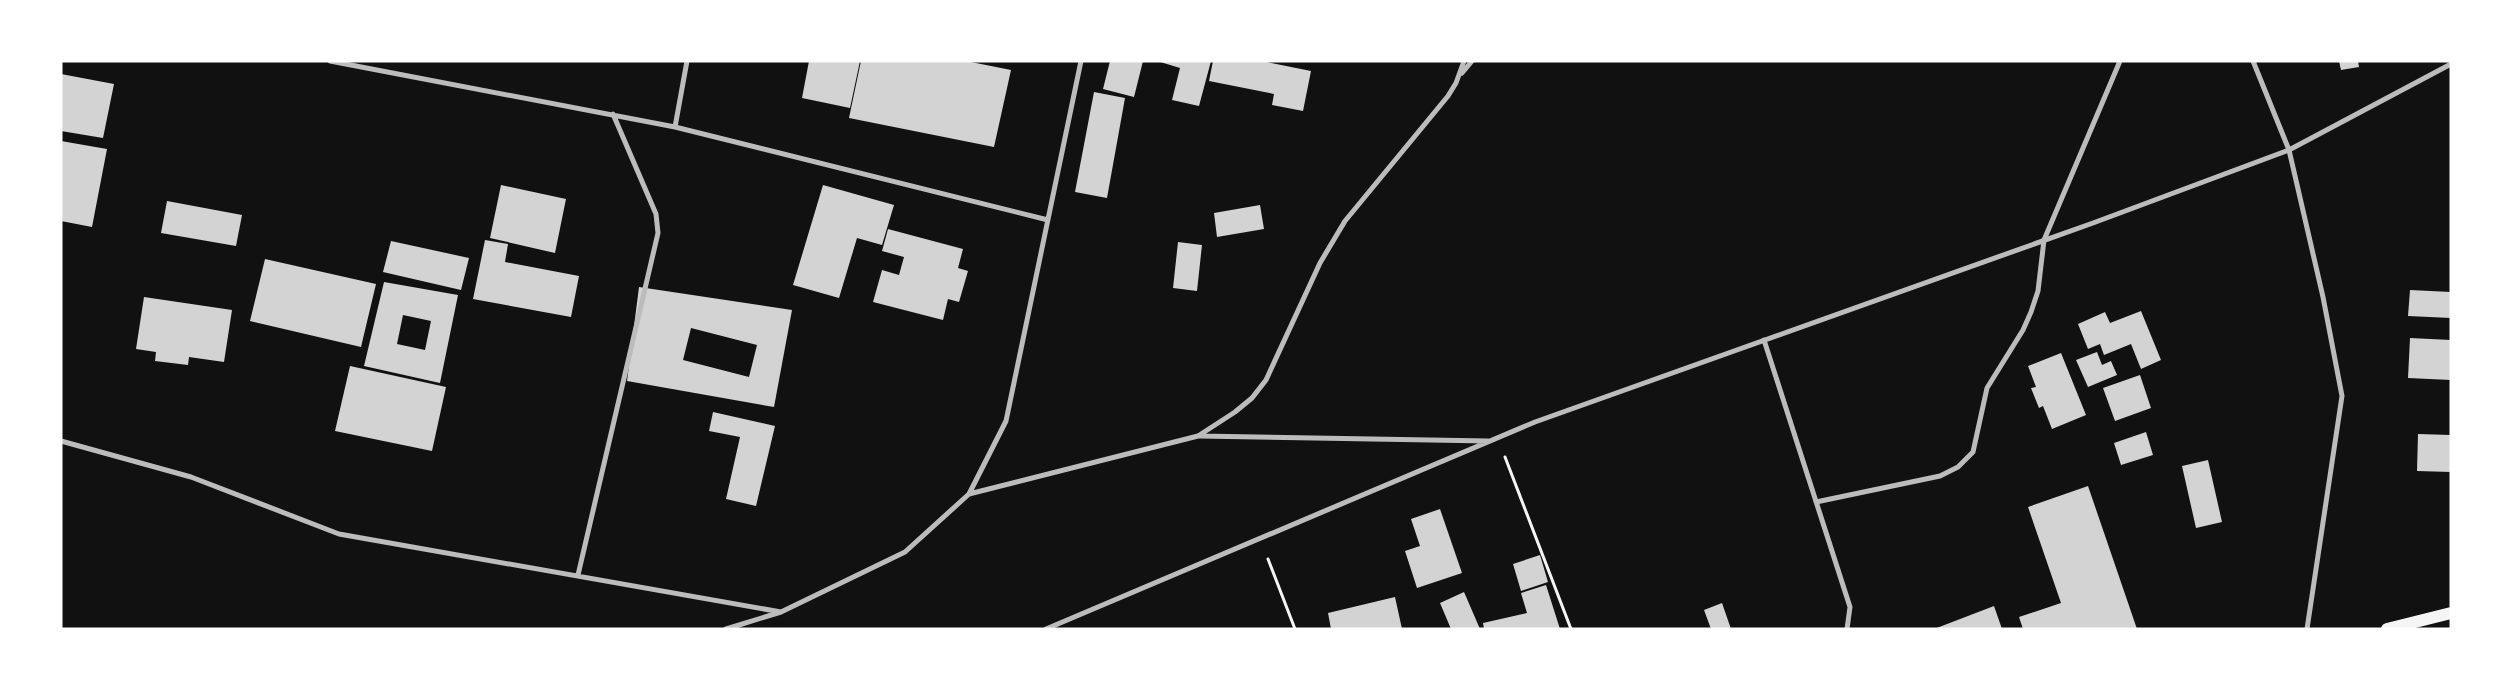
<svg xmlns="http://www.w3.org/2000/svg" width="2512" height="690" viewBox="0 0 2512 690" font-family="'Zilla Slab',serif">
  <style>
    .building { fill: #d3d3d3; fill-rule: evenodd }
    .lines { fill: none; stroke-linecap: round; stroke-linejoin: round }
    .path { stroke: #f5f5f5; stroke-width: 3 }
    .minor { stroke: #bcbcbc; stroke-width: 5 }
    .primary { stroke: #f5f5f5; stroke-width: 12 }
  </style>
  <rect width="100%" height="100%" fill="#111"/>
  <!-- building -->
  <path class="building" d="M809,61h51l-10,47 -48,-10z
    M861,61h105l45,9 -17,77 -145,-29z
    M1110,61h33l-9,36 -31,-8z
    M1157,61h54l-12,45 -27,-6 8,-32z
    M1213,61h49l49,10 -8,40 -31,-6 2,-11 -65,-13z
    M2339,61h19l1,6 -18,3z
    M61,74l53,10 -11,54 -42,-7z
    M1094,92l31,6 -18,100 -32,-6z
    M61,141l46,8 -15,78 -31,-6z
    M501,185l65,14 -11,54 -65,-15z
    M823,185l71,20 -12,40 -25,-7 -18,60 -46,-13z
    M167,201l75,14 -6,31 -75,-13z
    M1260,205l4,24 -47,8 -3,-24z
    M888,229l75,20 -5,19 10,3 -9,31 -11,-3 -5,21 -70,-18 9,-32 17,5 5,-18 -22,-6z
    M485,240l23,4 -3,18 74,14 -8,41 -98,-18z
    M391,241l78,17 -8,32 -78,-18z
    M1178,242l24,3 -5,46 -24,-3z
    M265,259l111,25 -15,63 -111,-26z
    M384,282l74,13 -18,88 -76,-17zM403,315l28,6 -6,29 -28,-6z
    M639,287l153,23 -18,97 -147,-26zM691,328l66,17 -8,32 -66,-17z
    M2410,290l41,2v26l-43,-2z
    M144,297l88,13 -8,52 -35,-5 -1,8 -33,-4 1,-9 -20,-3z
    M2141,311l20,49 -20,9 -10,-25 -27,11 -4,-11 -12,5 -10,-25 27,-12 5,11z
    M2410,338l41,2v40l-43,-2z
    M2097,352l5,13 9,-4 6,14 -29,12 -12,-27z
    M2061,353l25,62 -34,14 -9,-23 -4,2 -8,-20 5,-1 -8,-21z
    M350,366l96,21 -14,64 -97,-20z
    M2140,375l11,33 -36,13 -12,-33z
    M713,412l62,14 -19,80 -30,-7 14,-62 -31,-6z
    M2146,432l7,23 -32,10 -7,-22z
    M2418,434l33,1v37l-34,-1z
    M2208,460l14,62 -26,6 -14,-62z
    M2088,486l49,143h-114l-4,-12 42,-14 -33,-96z
    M1440,509l22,64 -45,15 -12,-37 15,-5 -9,-27z
    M1540,555l8,27 -27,9 -8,-27z
    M1546,585l14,44h-76l-1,-6 44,-10 -6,-20z
    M1464,592l16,37h-29l-11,-26z
    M1395,597l7,32h-71l-3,-16z
    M1722,603l9,26h-20l-7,-19z
    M1994,606l8,23h-68z"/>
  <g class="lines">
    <!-- path -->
    <path class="path" d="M1505,457l66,172
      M1268,559l27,70"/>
    <!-- minor -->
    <path class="minor" d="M330,61l345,66 373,93
      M2253,61l36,89 34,147 19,99 -35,233
      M1462,73l10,-12
      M675,127l12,-66
      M1764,340l86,267 -3,22
      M1199,436l289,5
      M61,441l130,36 148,57 442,78
      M969,494l229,-58 37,-24 17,-14 14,-18 54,-117 25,-42 103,-125 8,-13 8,-22
      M1816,502l124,-26 18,-9 15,-15 14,-64 36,-58 8,-18 7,-21 6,-51 76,-179
      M578,575l80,-342 -2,-19 -43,-100
      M726,629l55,-17 124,-60 64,-58 37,-73 75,-360
      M1046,629l489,-207 558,-199 196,-73 162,-86"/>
    <!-- primary -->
    <path class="primary" d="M2387,629l64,-16"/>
  </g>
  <!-- border -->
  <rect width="2512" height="690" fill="none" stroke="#ffffff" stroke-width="125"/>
</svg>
